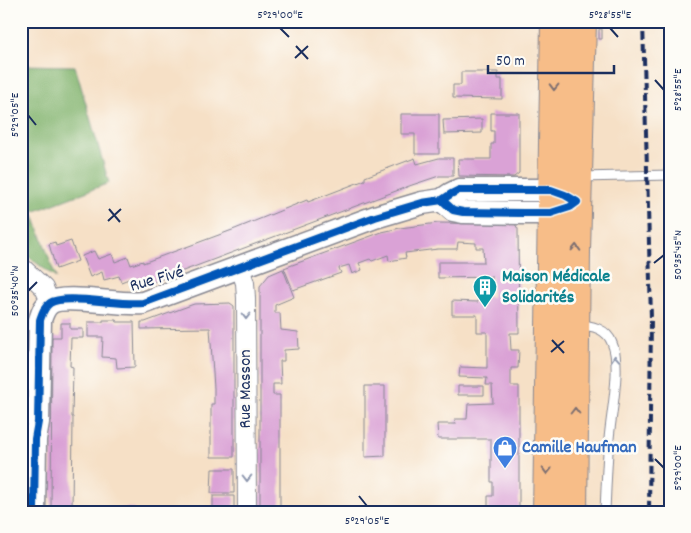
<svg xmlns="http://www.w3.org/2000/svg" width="691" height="533" viewBox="0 0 691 533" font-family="Dekko,sans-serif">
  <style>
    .forest { fill: #80b26c; stroke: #4e7065 }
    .building { fill: #daa2d6 }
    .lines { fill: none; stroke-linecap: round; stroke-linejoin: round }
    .service-casing { stroke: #888892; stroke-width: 11 }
    .minor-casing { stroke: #888892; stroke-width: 20 }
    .tertiary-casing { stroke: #888892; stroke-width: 25 }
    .primary-casing { stroke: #888892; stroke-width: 30 }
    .service { stroke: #fff; stroke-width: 9 }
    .minor { stroke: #fff; stroke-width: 18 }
    .tertiary { stroke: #fff; stroke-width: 22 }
    .primary { stroke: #f7bd88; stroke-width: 28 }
    .rail { stroke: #1b2f5e; stroke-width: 4; stroke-dasharray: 8 4; stroke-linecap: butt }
    .cycleway-casing { stroke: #fdfcf7; stroke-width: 11 }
    .cycleway { stroke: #0057b8; stroke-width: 8 }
    .oneway { stroke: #7e6f71 }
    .oneway2 { stroke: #8d97ae }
    .ticks { fill: none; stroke: #1b2f5e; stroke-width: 2 }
    .labels { text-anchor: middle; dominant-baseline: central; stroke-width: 5; stroke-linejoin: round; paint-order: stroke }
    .culture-label { font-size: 18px; font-weight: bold; fill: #0d838f; stroke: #fdfcf7; text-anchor: start }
    .street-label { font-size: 18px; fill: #1b2f5e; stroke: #fdfcf7 }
    .shop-label { font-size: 18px; font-weight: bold; fill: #366cbe; stroke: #fdfcf7; text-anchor: start }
    .neatline { fill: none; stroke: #1b2f5e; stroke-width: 2 }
    .ticks-label { font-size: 12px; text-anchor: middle; fill: #1b2f5e }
  </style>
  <rect width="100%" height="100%" fill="#fdfcf7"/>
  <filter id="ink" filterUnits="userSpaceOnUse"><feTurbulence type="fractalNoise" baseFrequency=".02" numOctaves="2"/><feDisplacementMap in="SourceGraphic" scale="10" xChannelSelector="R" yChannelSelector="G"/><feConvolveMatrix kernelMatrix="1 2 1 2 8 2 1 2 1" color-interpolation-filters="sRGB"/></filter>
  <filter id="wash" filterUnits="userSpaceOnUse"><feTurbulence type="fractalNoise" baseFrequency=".0096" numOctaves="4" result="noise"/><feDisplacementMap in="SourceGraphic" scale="20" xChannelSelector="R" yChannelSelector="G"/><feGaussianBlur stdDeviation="1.12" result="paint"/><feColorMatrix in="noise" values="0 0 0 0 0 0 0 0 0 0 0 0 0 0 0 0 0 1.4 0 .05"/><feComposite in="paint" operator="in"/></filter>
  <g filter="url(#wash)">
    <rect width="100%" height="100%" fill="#f6e0c6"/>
    <!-- forest -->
    <path class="forest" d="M21,65l54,1 34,117 -76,29 23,66 -35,-27z"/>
    <g id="blocks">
      <!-- building -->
      <path class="building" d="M599,29h3v10h-3z
        M461,72h37v7h4v20l-49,-1v-13h8z
        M491,113h28v60l-5,4 -55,-1 -1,-17h33v-15h3v-13h-3z
        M401,114h38v40h-24v-20h-14z
        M482,119v14l-38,1 -1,-14z
        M415,158l2,6 22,-6h14v18h-14l-27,9 -261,98 -13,3 -4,-9 -13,5 -2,-6 -15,4 -2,-8 -12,5 -8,-21 12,-5 4,8 14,-5 3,8 13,-5 3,8 12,-4v2l92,-34 72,-29 1,2 57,-22v-3z
        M438,223l77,1 3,5 1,104h-9l1,17h8l-1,18h-7v18h8v126h-31v-16h5v-14h-2v-43h-53l-1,-15h19l-1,-5h12l1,-15 25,-1 -1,-18h-6l1,-7 -28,-1 1,-10 27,1v-36h-10v-17h-25v-14l26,1v-6l14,1v-20l-54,1v-16h46l-1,-14h-7v-5l-18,-1 -1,7h-19l-33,4 1,5 -17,3 -1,-6 -16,6 -2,-2 -11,4 3,7 -10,4 -3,-9 -10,3 2,5 -48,17 -9,-22 98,-36 18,-4z
        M71,241l7,20 -22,8 -7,-25 6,-2 1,4z
        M283,269l11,28 -19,8v8h5l1,17 17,2 1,17 -15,1v11h-4l1,23h-8v11h7v117h-20v-226l9,-11z
        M230,303l4,3v151h-23v-53h3v-16l-4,-60 -69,1v-7h4l49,-18z
        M103,320h13l1,2h17l1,45 -18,1 -1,-10 -14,-1 1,-20h-15v-15h15z
        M61,323h9v6h13v9h-12l-1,28 3,1 -1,50h1l-1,95h-21l1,-175h9z
        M365,386h20v70l-20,1z
        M458,386h26v9h-26z
        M212,469h22v24h-23z
        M213,496h21v16h-21z
        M120,508h14l-1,4h-13z"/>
    </g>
  </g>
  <g filter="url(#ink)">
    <use href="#blocks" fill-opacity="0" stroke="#888892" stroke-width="1"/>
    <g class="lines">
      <defs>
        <path id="service" d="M581,177l89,-2
          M577,325c14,0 30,4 35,18 10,22 -1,70 -3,96 -2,24 -3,48 -4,73"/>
        <path id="minor" d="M21,266l23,22 6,14
          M240,268l5,15 1,15 1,214"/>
        <path id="tertiary" d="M34,512l1,-73 3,-17 2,-102c2,-6 4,-13 10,-17 14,-10 71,3 93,0l232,-86 47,-14 20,-3 9,-6 8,-4h92l14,5 12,7 -7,5 -19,6h-27l-61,-1 -10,-2 -11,-10"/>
        <path id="primary" d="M547,512l8,-491
          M573,512l3,-261 6,-230"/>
      </defs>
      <!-- service casing -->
      <use href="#service" class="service-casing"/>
      <!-- minor casing -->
      <use href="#minor" class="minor-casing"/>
      <!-- tertiary casing -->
      <use href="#tertiary" class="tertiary-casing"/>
      <!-- primary casing -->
      <use href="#primary" class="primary-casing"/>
      <!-- service -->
      <use href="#service" class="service"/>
      <!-- minor -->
      <use href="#minor" class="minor"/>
      <!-- tertiary -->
      <use href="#tertiary" class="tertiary"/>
      <!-- primary -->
      <use href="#primary" class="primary"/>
      <!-- rail -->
      <path class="rail" d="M643,21l8,297 -2,194"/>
      <defs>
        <path id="cycleway" d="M34,512l1,-73 3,-17 2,-102c2,-6 4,-13 10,-17 14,-10 71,3 93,0l232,-86 47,-14 20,-3 9,-6 8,-4h92l14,5 12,7 -7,5 -19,6h-27l-61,-1 -10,-2 -11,-10"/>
      </defs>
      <!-- cycleway casing -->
      <use href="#cycleway" class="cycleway-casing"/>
      <!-- cycleway -->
      <use href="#cycleway" class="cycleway"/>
    </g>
    <!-- one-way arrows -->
    <defs><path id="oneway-chevron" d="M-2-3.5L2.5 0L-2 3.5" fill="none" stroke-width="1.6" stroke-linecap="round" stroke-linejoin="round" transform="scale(1.25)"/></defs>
    <g class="oneway">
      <use href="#oneway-chevron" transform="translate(554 87) rotate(91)"/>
      <use href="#oneway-chevron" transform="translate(576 248) rotate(-88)"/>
      <use href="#oneway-chevron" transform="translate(575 411) rotate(-90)"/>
      <use href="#oneway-chevron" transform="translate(547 471) rotate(91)"/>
    </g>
    <g class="oneway2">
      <use href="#oneway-chevron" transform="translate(246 316) rotate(90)"/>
      <use href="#oneway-chevron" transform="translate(615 359) rotate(-94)"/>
      <use href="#oneway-chevron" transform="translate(247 478) rotate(90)"/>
    </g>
  </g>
  <!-- ticks -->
  <path class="ticks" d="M280,28l9,9M610,28l8,9M296,46l12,13M295,58l13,-12M655,80l9,10M28,115l8,10M109,209l11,13M108,221l13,-12M654,263l10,-8M28,291l9,-9M552,340l12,13M551,352l13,-11M655,459l9,9M359,496l8,10"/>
  <!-- icons -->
  <defs>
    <symbol id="building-pin" viewBox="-11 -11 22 30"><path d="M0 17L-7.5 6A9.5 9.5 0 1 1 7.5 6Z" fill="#0f9aa8" stroke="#fdfcf7"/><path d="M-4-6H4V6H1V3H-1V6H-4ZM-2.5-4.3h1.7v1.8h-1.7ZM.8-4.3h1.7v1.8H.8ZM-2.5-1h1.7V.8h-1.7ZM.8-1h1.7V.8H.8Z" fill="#fff"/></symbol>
    <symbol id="shop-pin" viewBox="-11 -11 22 30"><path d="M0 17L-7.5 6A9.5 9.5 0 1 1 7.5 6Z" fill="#3f7fe0" stroke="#fdfcf7"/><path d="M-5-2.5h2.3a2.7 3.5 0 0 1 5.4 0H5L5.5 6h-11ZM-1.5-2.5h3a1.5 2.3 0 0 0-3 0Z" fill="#fff"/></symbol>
  </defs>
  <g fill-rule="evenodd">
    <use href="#building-pin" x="471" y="273" width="28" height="38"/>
    <use href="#shop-pin" x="491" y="434" width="28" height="38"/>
  </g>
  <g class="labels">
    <!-- culture labels -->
    <g class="culture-label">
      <text x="502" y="277">Maison Médicale<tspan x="502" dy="21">Solidarités</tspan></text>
    </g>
    <!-- street labels -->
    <g class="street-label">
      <text transform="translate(157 280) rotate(-16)">Rue Fivé</text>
      <text transform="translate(246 389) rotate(-90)">Rue Masson</text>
    </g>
    <!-- shop labels -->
    <g class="shop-label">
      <text x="522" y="448">Camille Haufman</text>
    </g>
  </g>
  <!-- margin -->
  <rect width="691" height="533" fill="none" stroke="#fdfcf7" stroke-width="55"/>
  <!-- scale -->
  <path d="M488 65v8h126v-8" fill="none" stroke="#1b2f5e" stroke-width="2.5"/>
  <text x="496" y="65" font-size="15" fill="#1b2f5e" stroke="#fdfcf7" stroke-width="4" paint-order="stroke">50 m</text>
  <rect x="28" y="28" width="636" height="478" class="neatline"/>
  <g class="ticks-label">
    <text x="280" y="18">5°29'00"E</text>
    <text x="610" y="18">5°28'55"E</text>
    <text transform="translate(677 90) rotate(-90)" y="4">5°28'55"E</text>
    <text transform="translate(14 115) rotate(-90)" y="4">5°29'05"E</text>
    <text transform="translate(677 255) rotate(-90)" y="4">50°35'45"N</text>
    <text transform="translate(14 291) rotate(-90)" y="4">50°35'40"N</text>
    <text transform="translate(677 468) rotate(-90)" y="4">5°29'00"E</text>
    <text x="367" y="524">5°29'05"E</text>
  </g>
</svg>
